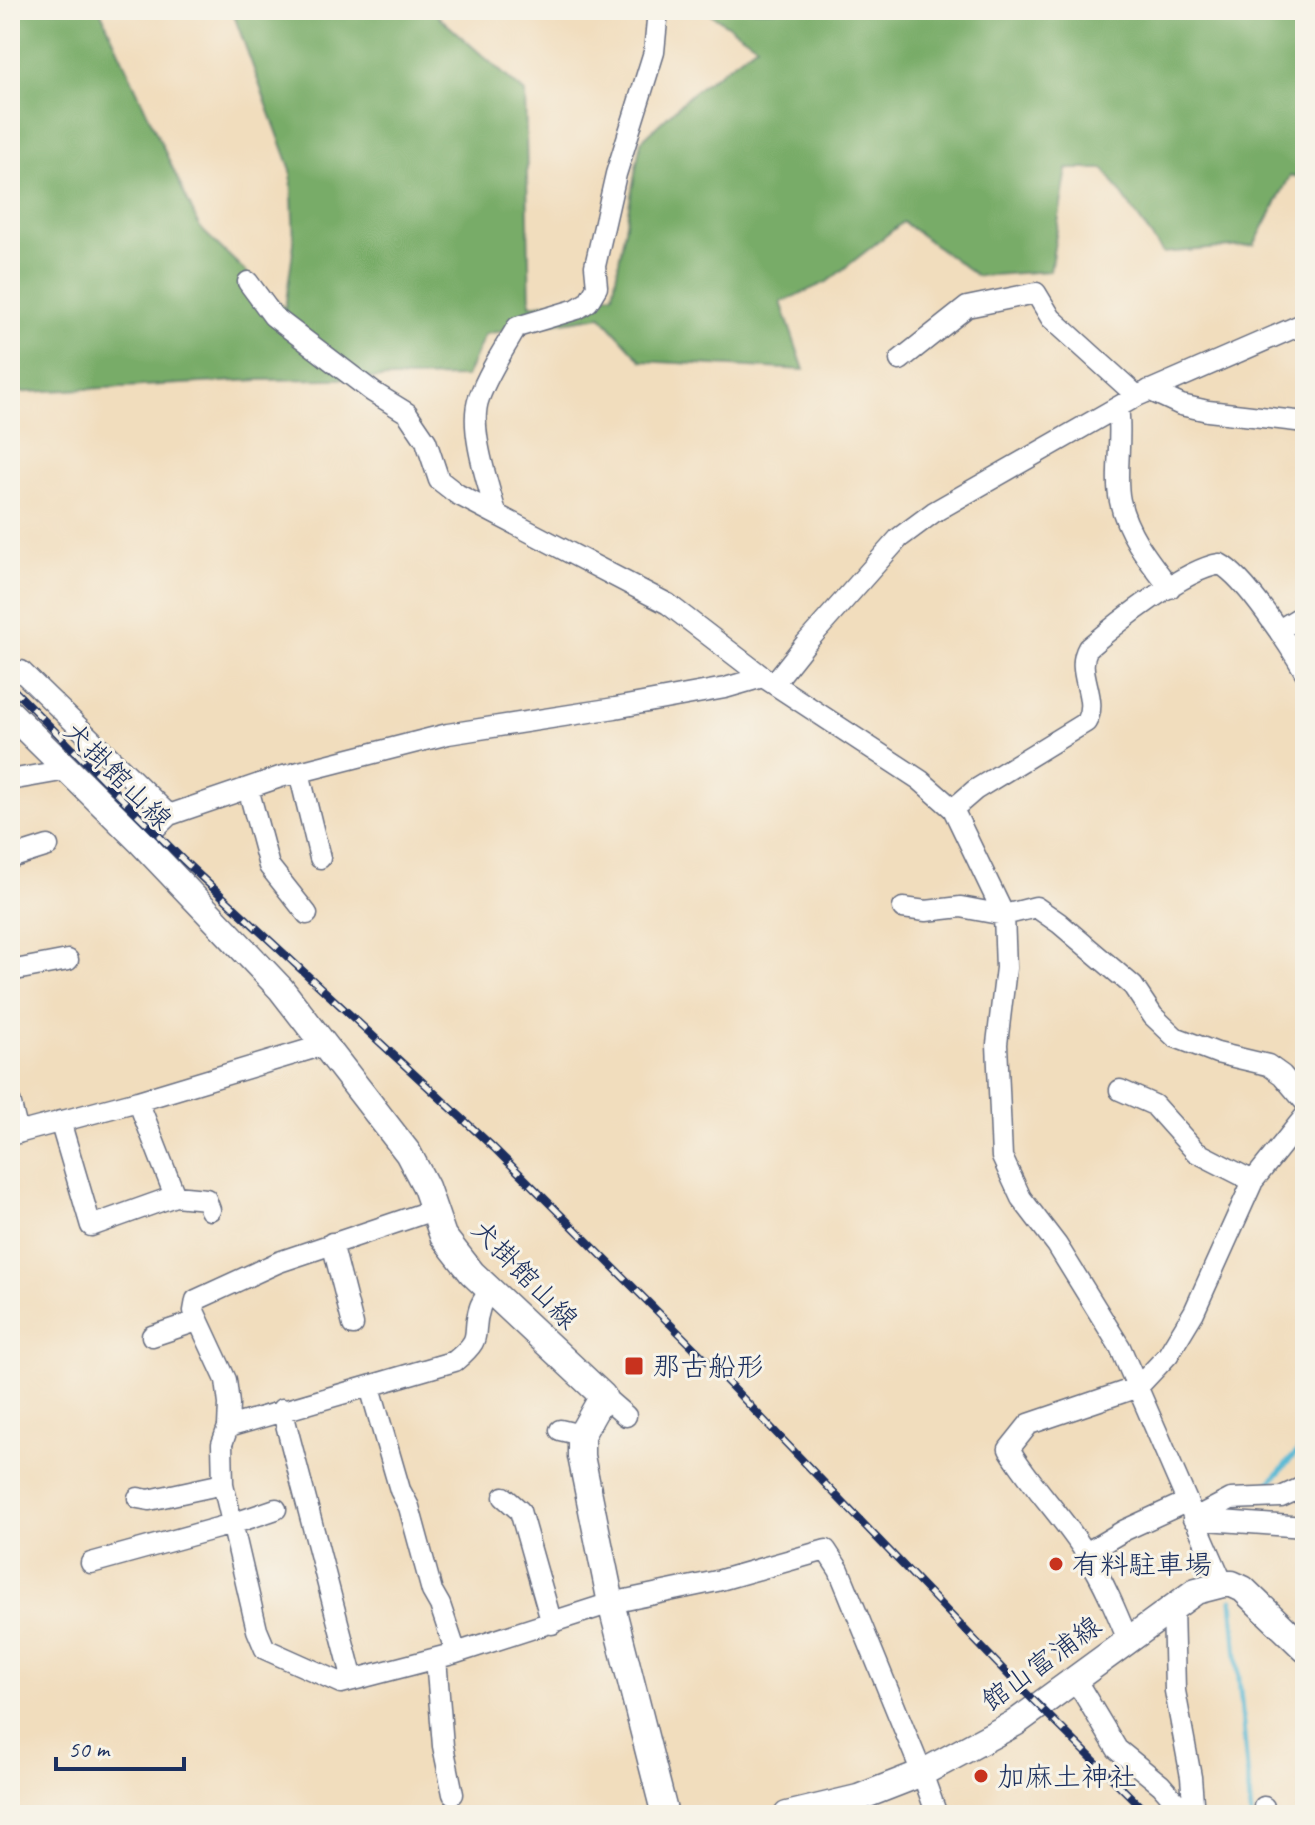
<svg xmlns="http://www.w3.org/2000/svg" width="1315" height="1825" viewBox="0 0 1315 1825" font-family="Caveat,'Klee One',sans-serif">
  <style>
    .forest { fill: #78ac68; stroke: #4a6e63; stroke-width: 2 }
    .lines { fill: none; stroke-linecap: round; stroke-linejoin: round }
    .stream { stroke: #55b8d4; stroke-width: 5 }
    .minor-casing { stroke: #666c7f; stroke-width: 23 }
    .major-casing { stroke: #666c7f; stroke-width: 29 }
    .minor { stroke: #fff; stroke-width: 20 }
    .major { stroke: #fff; stroke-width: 26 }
    .rail-casing { stroke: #1b2f5e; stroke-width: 8 }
    .rail { stroke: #f7f3e8; stroke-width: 5; stroke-dasharray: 15; stroke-linecap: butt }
    .poi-dot { fill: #c8321e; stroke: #f7f3e8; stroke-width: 3 }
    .labels { text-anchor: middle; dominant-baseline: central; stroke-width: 6; stroke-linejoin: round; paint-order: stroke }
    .street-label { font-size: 28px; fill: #1b2f5e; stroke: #f7f3e8 }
    .poi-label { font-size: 28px; fill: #1b2f5e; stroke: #f7f3e8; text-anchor: start }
  </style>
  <rect width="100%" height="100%" fill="#f7f3e8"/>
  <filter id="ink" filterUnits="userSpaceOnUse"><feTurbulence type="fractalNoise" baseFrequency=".0125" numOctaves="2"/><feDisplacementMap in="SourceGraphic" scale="16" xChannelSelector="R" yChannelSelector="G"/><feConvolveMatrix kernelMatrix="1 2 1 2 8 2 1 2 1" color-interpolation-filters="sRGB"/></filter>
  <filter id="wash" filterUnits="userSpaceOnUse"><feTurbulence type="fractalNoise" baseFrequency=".006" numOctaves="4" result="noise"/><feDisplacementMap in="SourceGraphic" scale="32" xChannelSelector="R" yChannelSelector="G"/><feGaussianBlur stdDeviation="1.8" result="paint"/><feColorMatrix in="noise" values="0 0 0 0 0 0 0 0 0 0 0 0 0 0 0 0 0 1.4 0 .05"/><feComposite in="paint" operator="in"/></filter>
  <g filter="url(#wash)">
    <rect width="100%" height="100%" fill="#f1ddbd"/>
    <!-- forest -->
    <path class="forest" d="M10,10h90l100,218 85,81 9,-66 -3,-73 -59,-160h199l94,83 5,212 83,-11 28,-153 51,-48 65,-48 -52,-35h600v10l-12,8 12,13v137l-15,-2 -36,69 -91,8 -59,-84h-37l-17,102 -73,5 -74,-54 -76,60 -46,20 23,68 -162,-9 -41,-45 -116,18 -19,43 -208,3 -248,13z"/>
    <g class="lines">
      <!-- stream -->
      <path class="stream" d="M1263,1490l42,-47
        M1232,1600l19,215"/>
    </g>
  </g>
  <g filter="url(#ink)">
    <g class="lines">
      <defs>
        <path id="minor" d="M248,282l25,34 100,76 34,21 19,28 13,39 18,14 211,110 95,73 157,103 33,29 51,106 2,53 -9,76 5,113 19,41 36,47 63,102 103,237
          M900,360l67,-53 69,-14 15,25 86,78
          M1149,390l32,15 27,6 97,11
          M1118,407c5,31 -4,68 2,94 7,33 30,61 50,87
          M496,513c-8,-29 -28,-86 -17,-115 9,-25 25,-49 38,-71l60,-18 11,-7 9,-15 -2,-21 21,-92 38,-122 4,-42
          M1279,630l26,-16
          M21,671l148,144
          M775,682l31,-39 93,-105 35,-26 203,-116 168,-73
          M299,772l21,86
          M10,780l57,-10
          M248,788l21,78 38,48
          M953,809l22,-19 111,-68c14,-24 -12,-50 2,-74 28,-24 96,-79 132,-84 25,13 70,82 85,108
          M141,842l28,-27 111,-38 168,-43 167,-26 110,-20 38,-11
          M10,858l38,-12
          M903,908l23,3 35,-4 43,8 32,-8 23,16 74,63 20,30 22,21 42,16 51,12 14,10 23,27
          M10,971l58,-11
          M1120,1090l34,15 42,47 57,29
          M10,1101l8,32
          M138,1101l37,95
          M60,1121l31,105 84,-30 31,3 4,11
          M10,1135l128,-34 186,-56
          M433,1210l-154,52 -83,38 -2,11 32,69 3,24 -1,23 -6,17 1,40 34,146 8,19 76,34 115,-30 155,-50 106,-22 109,-31 13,20 83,203 15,42
          M332,1243l21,82
          M152,1336l45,-15
          M370,1387l30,103 9,17 23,84 8,14 16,48
          M603,1396l23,20
          M282,1409l71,271
          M228,1427l227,-66c31,-26 15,-24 25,-54 2,-6 7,-12 11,-18
          M560,1430l21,5
          M504,1497l16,14 32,113
          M138,1498l11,2 74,-16
          M1193,1519l38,-20 50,-2 24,-11
          M1193,1519l112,8
          M1086,1553l39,-23 61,-28
          M91,1563l141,-39 44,-15
          M1173,1606l2,85 16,86 3,38
          M1128,1640c-12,-29 -24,-58 -41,-85 -23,-37 -55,-68 -78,-106l20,-25 109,-37 30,-32 26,-43 59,-131 52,-65
          M436,1658l7,88 10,48
          M1075,1679l42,70 44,36 26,30
          M1264,1807l1,8"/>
        <path id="major" d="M10,713l131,129 140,147 127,164 18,34 17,49 29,37 131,123 -22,39v21l30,147 54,212
          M787,1815l71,-17 64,-25 93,-50 181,-132 27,-7h9l11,5 62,60"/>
      </defs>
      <!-- minor casing -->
      <use href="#minor" class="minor-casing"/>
      <!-- major casing -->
      <use href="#major" class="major-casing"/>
      <!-- minor -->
      <use href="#minor" class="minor"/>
      <!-- major -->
      <use href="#major" class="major"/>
      <defs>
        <path id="rail" d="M10,686l174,175 310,287 216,216 310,323 129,128"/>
      </defs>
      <!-- rail casing -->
      <use href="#rail" class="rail-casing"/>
      <!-- rail -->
      <use href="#rail" class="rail"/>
    </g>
  </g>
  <!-- markers -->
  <g class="poi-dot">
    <rect x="624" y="1356" width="20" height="20" rx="4"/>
    <circle cx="1056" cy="1564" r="8"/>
    <circle cx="981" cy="1776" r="8"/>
  </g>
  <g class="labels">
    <!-- street labels -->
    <g class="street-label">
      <text transform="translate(118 775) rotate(45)">犬掛館山線</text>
      <text transform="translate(525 1274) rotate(46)">犬掛館山線</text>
      <text transform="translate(1041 1663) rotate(-36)">館山富浦線</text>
    </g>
    <!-- poi labels -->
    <g class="poi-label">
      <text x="652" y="1366">那古船形</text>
      <text x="1072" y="1564">有料駐車場</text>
      <text x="997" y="1776">加麻土神社</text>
    </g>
  </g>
  <!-- margin -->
  <rect width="1315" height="1825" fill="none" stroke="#f7f3e8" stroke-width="40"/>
  <!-- scale -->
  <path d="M56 1757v12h128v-12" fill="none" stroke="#1b2f5e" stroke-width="4"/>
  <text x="68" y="1757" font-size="24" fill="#1b2f5e" stroke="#f7f3e8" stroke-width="6" paint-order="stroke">50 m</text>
</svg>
